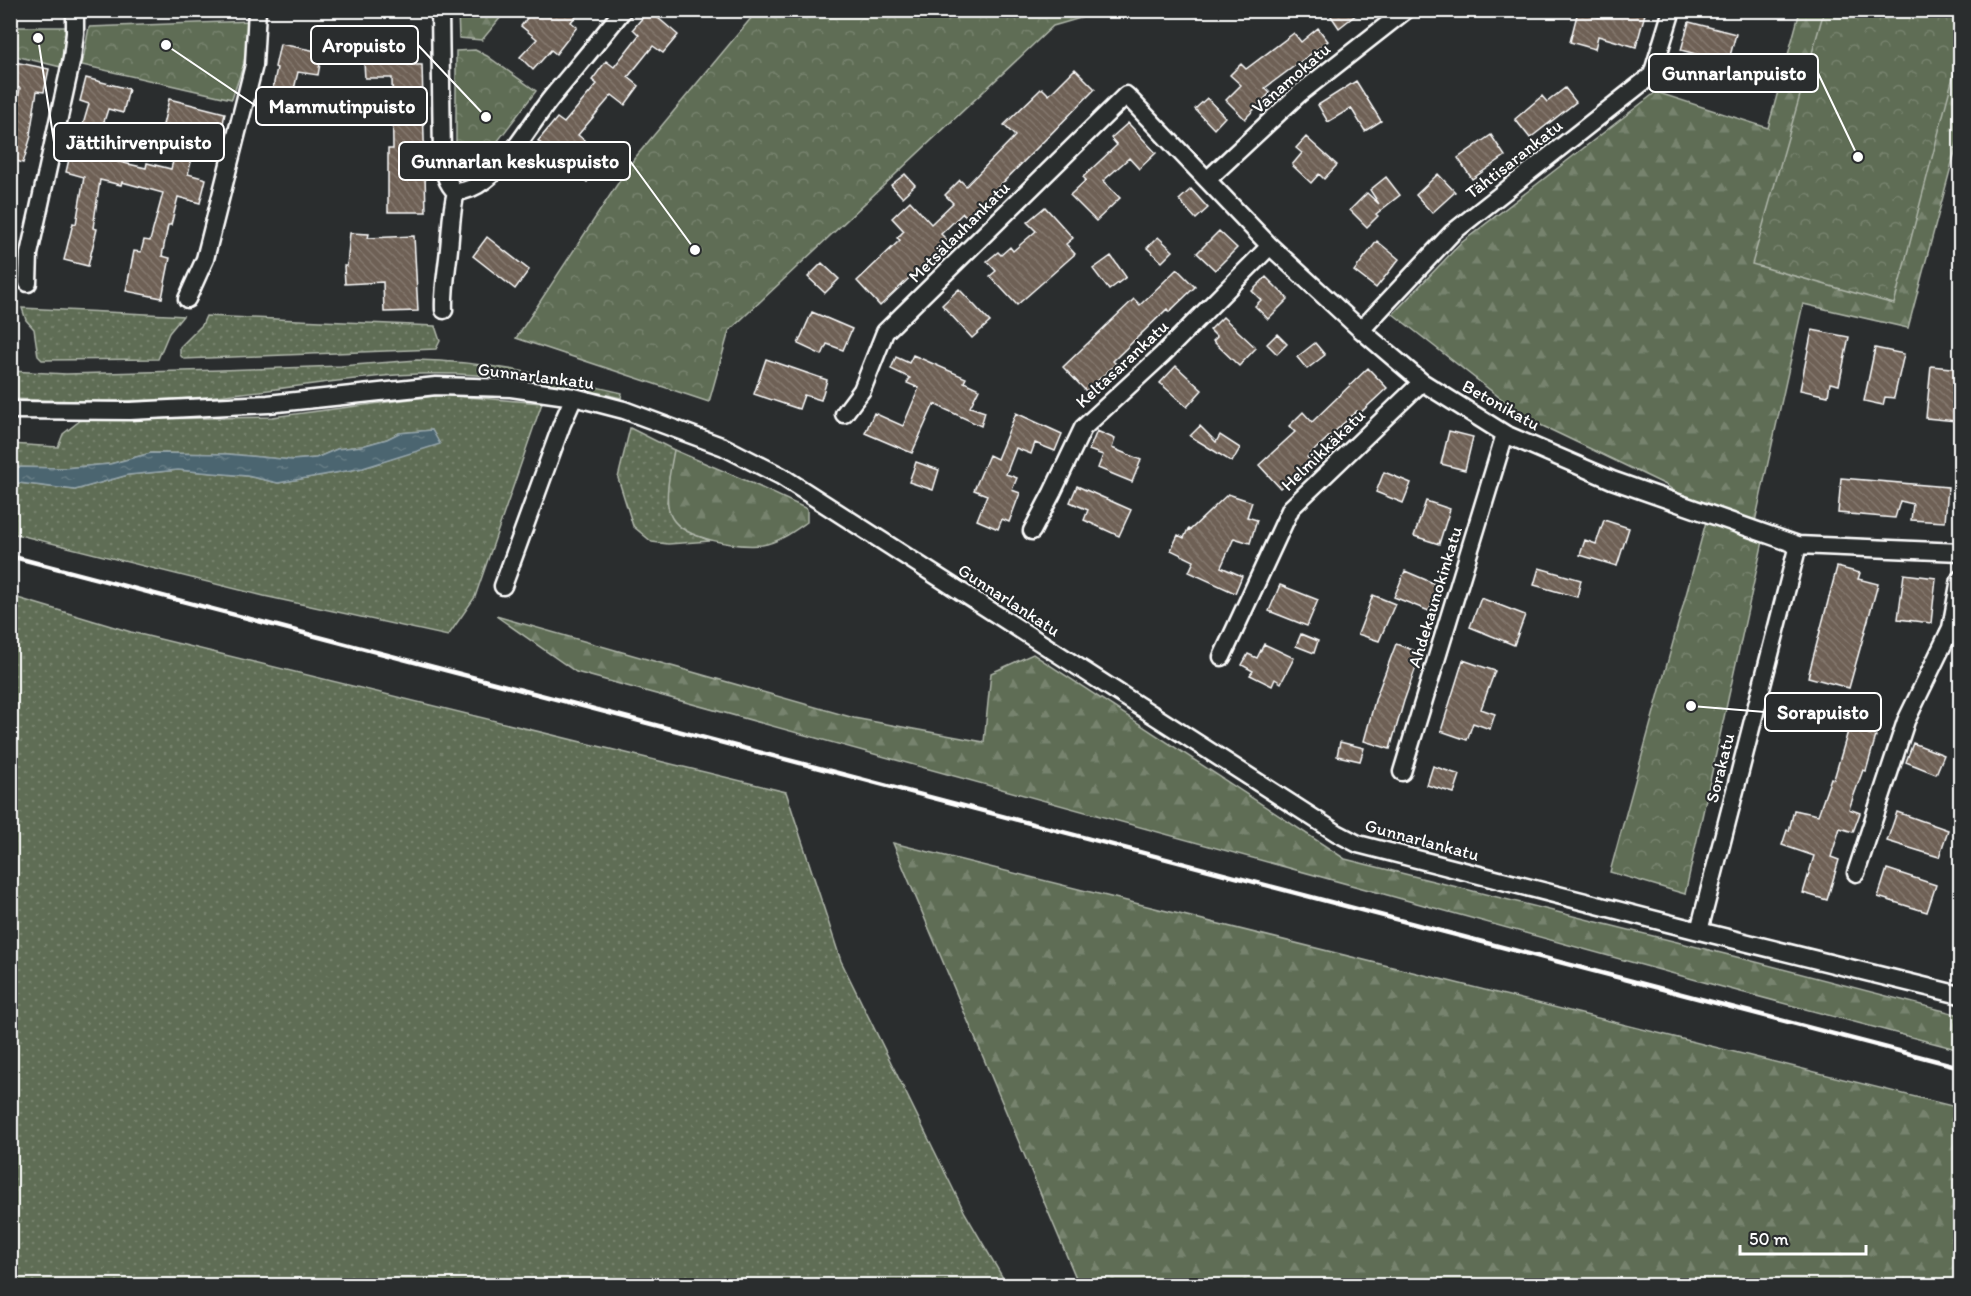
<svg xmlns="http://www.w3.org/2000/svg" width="1971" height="1296" viewBox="0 0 1971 1296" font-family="Itim,sans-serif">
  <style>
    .grass { fill: url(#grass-dots); stroke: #afb6aa; stroke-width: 1.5 }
    .forest { fill: url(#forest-firs); stroke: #afb6aa; stroke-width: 1.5 }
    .park { fill: url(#park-crowns); stroke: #afb6aa; stroke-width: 1.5 }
    .water { fill: url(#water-ripples); stroke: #93a3a9; stroke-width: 1.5 }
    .building { fill: url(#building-back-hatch); stroke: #fff; stroke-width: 1.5 }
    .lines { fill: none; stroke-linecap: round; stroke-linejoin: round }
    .minor-casing { stroke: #fff; stroke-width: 21 }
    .minor { stroke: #2a2d2e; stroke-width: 16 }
    .rail { stroke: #fff; stroke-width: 4.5 }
    .labels { text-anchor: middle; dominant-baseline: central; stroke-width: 4.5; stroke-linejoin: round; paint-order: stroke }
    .street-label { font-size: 18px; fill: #fff; stroke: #2a2d2e }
    .leader { fill: none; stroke: #fff; stroke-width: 2 }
    .callout-dot { fill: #fff; stroke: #2a2d2e; stroke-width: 2 }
    .callout { fill: #2a2d2e; stroke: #fff; stroke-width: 2 }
    .callout-label { font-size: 20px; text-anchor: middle; font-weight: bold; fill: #fff }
  </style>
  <defs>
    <pattern id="grass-dots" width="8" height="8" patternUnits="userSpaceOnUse" patternTransform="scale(1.5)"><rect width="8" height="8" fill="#5f6d55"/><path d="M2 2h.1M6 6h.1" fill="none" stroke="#77836e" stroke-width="1.8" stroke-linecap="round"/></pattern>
    <pattern id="forest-firs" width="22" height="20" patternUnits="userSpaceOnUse" patternTransform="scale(1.5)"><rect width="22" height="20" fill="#5f6d55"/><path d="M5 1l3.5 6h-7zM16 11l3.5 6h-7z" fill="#77836e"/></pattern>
    <pattern id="park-crowns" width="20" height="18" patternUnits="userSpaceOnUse" patternTransform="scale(1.5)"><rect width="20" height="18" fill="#5f6d55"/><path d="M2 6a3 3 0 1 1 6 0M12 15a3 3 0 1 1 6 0" fill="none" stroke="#77836e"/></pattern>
    <pattern id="water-ripples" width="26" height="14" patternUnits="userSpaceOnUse" patternTransform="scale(1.5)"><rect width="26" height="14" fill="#4b656f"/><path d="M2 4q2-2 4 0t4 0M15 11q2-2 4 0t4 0" fill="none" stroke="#667c85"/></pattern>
    <pattern id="building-back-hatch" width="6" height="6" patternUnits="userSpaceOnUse" patternTransform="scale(1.5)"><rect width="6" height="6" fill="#6e6055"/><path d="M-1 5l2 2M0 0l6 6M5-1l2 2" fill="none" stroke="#84786e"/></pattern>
  </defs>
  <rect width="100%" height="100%" fill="#2a2d2e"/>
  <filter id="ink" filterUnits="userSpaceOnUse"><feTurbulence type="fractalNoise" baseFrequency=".0167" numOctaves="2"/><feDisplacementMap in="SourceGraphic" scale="12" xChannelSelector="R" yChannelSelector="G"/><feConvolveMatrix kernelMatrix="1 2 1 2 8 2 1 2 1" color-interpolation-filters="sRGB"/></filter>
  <g filter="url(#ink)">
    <!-- grass -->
    <path class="grass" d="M22,308l146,7 15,1 -14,17 -11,26 -116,1 -4,-4 -4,-27 -8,-9z
      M206,316l229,10 5,15 -4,8 -252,10 -4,-4v-8l22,-22z
      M417,360c69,1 138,17 205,33l-1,5c-74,-19 -149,-28 -225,-23 -64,5 -126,16 -190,22 -65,5 -131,5 -195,2v-28l55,3 155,-4 120,-4z
      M442,395l100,8 -67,194 -27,39 -184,-40 -253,-63v-51l64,8 53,-15 50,-5 69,6 31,7 85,-15 76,-25 -7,-13 -33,3 -12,6 -25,7 -25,3 -21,9 -24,2 -64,-6 -77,-1 -41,11 -46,4 -53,-1v-23l47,3 5,-13 18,-14 191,-3z
      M630,428l44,22 -7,52 17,27 26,12 -42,3 -16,-2 -19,-16 -15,-48z
      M11,596l120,36 655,160 55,169 124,252 42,72h-996z"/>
    <!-- forest -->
    <path class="forest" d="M458,11v-1l48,1 -24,29 -23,-2z
      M1800,11h160v122l-52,195 -105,-24 -54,245 -83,-64 -140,-67 -133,-104 68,-71 195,-151 112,36z
      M674,450l73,31 60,28v13c-13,9 -29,21 -45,23 -24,2 -77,-5 -90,-27 -10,-16 -1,-50 2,-68z
      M496,616l358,102 130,24 7,-69 42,-19 312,205 380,95 235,61v35l-249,-66 -1135,-312z
      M893,843l1067,265v177h-881z"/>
    <!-- park -->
    <path class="park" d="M1073,10l8,8 -28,8 -324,305 -20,71 -193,-64 118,-179 123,-148z
      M1824,11h136v39l-66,254 -142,-40z
      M251,21l-7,42 -12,36 -150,-34 7,-38z
      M11,27h55l-5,40 -50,-12z
      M475,50l12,6 49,35 -55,72 -6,6h-8l-7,-4 -4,-23v-91z
      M1706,522l57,19 -78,353 -75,-22z"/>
    <!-- water -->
    <path class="water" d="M432,430l8,14 -77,24 -85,15 -31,-7 -69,-6 -50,5 -53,15 -64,-8v-15l53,1 46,-4 41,-11 77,1 64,6 24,-2 21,-9 25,-3 25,-7 12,-6z"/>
    <!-- building -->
    <path class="building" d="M533,10h48l-10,12 6,5 -21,27 -5,-4 -18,20 -13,-13 17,-18 -16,-13z
      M649,10l29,25 -15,18 -10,-7 -25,31 11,9 -14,19 -13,-10 -34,40 28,23 -19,24 -31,-25 -11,13 -13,-10 12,-14 -6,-5 19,-23 7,5 33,-39 -5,-4 14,-19 8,6 25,-32 -6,-6z
      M1327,10h35l-23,18z
      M1601,10h45l-10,37 -38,-11 -3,13 -25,-7 8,-31 21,6z
      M1689,22l47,12 -8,29 -47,-13z
      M1318,28l10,13 -63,47 5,5 -25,26 -19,-19 15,-15 -11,-10 11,-11 5,5 48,-36 7,9z
      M280,44l42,8 -4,23 -20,-3 -7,30 -20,-5 6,-29 -2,-1z
      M10,61l39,8 -5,23 -7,-1 -7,44 1,1 -8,27 -13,-4v-29h2l8,-42 -10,-2z
      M364,63l58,2 4,147h-38v-63h5l-1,-71h-27z
      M1075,69l20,20 -127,129 -5,-5 -22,21 7,7 -68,65 -23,-25 43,-41 -3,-2 7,-7 -12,-13 18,-17 21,23 22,-21 -8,-8 15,-15 6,6 49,-50 -11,-11 38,-37 7,7z
      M86,78l43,11 -6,24 -15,-4 -15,47 53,12 1,-5 24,6 10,-39 -18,-5 6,-26 56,14 -5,26 -22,-5 -10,40 18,5 -6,24 -22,-6 -7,28h-3l-6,31 8,2 -8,40 -36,-7 8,-40 7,1 3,-12 6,1 13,-48 -41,-11 -1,3 -21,-5 -7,48 4,1 -9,37 -24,-6 9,-37 3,1 8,-47 -18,-5 5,-21 4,1 14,-48 -9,-3z
      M1356,81l25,40 -16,10 -14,-23 -23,14 -10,-17z
      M1565,88l11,14 -46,36 -15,-19 27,-23 5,6z
      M1207,98l18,19 -11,12 -19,-20z
      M1128,123l28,30 -17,16 -10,-11 -26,23 17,17 -24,23 -26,-26 16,-15 -3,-3 34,-32 -6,-7z
      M1491,135l14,21 -33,23 -14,-21z
      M1306,137l31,28 -13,14 -5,-5 -8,9 -19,-18 10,-12 -6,-5z
      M905,174l10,11 -13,12 -11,-12z
      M1438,174l17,18 -23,21 -16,-18z
      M1386,177l14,18 -24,19 2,2 -11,11 -17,-17 17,-17 12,11 -9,-14z
      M1191,189l17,19 -12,11 -17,-19z
      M1045,207l28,31 -7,6 9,10 -58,51 -27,-29 6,-5 -9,-10 11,-9 3,3 9,-8 3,4 23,-20 -9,-9z
      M1219,231l18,17 -22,22 -18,-17z
      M350,233l19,1 -1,4 46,-2 4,75 -34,1 -1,-30 -38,2 -1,-18h3z
      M487,237l42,33 -14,19 -42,-33z
      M1158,237l15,14 -11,11 -15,-14z
      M1377,241l22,18 -23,29 -22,-17z
      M1111,256l15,21 -17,13 -16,-21z
      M822,263l17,16 -14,14 -17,-16z
      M1177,269l18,18 -26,25 -2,-3 -54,52 3,3 -30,27 -23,-24 71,-68 6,6z
      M1266,277l22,22 -20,20 -13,-13 6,-6 -9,-9z
      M959,289l31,33 -18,16 -30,-33z
      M812,312l40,17 -9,21 -16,-6 -5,11 -24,-11z
      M1223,317l33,31 -17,18 -26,-25 4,-4 -7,-7z
      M1812,330l37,7 -10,48 -9,-2 -2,13 -28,-6z
      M1277,334l10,10 -10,10 -10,-10z
      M1315,343l10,12 -18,14 -10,-12z
      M1875,348l29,6 -10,44 -9,-1 -2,8 -19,-4z
      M913,355l53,23 -2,4 15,7 -9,18 15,5 -4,14 -47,-22 -22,49 -47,-20 9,-20 29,13 16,-38 -12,-5 3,-5 -19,-9 5,-12 13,6z
      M766,359l61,21 -6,20 -17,-5 -5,14 -45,-15z
      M1176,366l26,24 -15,17 -27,-24z
      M1931,366l29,3 -4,52 -30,-3z
      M1368,368l19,20 -28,26 -2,-3 -50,46 3,4 -30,27 -21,-23 36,-33 -6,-6 14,-14 9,10z
      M1016,413l46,21 -7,17 -20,-8 -4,11 -15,-6 -10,26 11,4 -5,12 8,3 -11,29 -7,-3 -4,10 -21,-9 10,-25 -13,-5 15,-35 8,4z
      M1200,426l16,16 4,-7 20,13 -8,14 -42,-26z
      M1097,431l18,8 -3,9 29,12 -9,22 -34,-14 5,-13 -14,-5z
      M1449,431l24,6 -8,33 -24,-6z
      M916,462l23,8 -6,20 -24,-8z
      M1384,472l27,11 -8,20 -27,-11z
      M1841,478l107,9 -3,35 -34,-2 2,-16 -13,-3 -5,17 -57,-5z
      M1077,486l54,24 -12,26 -35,-16 4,-10 -18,-8z
      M1228,494l24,8 -5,15 10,3 -7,23 -16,-5 -13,29 21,9 -7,17 -46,-21 5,-11 -23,-11 7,-15 6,3 4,-9 2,1z
      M1426,501l24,8 -11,35 -25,-8z
      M1604,520l25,8 -12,38 -37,-11 5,-15 11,4z
      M1837,567l23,6 -2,6 20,5 -29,104 -41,-11z
      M1539,568l42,12 -4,17 -43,-12z
      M1405,571l35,15 -11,25 -35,-14z
      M1904,574l32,4 -5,45 -33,-4z
      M1280,585l38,15 -11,26 -38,-15z
      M1373,595l22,9 -16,37 -21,-7z
      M1481,598l44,17 -11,30 -44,-18z
      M1301,634l17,7 -4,12 -18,-7z
      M1264,644l30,14 -13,25 -6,-4 -3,7 -22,-11 3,-4 -11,-6 6,-11 9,4z
      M1396,644l25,9 -17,48 -14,48 -26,-8 12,-44z
      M1463,660l32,11 -14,38 14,5 -5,15 -17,-6 -6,17 -26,-9z
      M1815,709l27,5 -3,18 -27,-5z
      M1849,728l27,8 -10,35 -3,-1 -14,39 11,4 -7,19 -13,-4 -9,29 8,3 -12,40 -24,-7 11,-37 -32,-11 5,-15 2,1 5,-21 24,5 13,-37 3,1z
      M1340,742l24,6 -4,13 -23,-5z
      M1913,743l31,12 -8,19 -30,-12z
      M1433,766l27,9 -6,18 -27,-8z
      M1897,812l51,18 -9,27 -52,-16z
      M1887,869l49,16 -9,27 -49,-15z"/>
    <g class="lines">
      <defs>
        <path id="minor" d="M440,10l2,148c2,13 4,25 14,34
          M1207,180l92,-86 107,-84
          M28,283l1,-29 43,-196 3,-25v-23
          M187,299l18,-40 49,-194 3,-55
          M444,310c-1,-21 3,-40 5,-61 2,-20 2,-38 7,-57 12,-1 20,-5 29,-12 28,-22 45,-56 67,-83 24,-29 48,-57 71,-87
          M1361,330l91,-97 200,-158 20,-65
          M10,410l120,1 138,-7 168,-18 75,2 63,9 50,13 100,37 57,29 556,357 21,11 341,87 261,64
          M844,414l18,-24 23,-58 241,-237 144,151 91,84 61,52 83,52 107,46 186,65 162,7
          M1032,531l20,-38 31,-65 79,-73 108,-109
          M503,586l59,-162 12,-27
          M1222,657l69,-149 131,-126
          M1402,772l103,-338
          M1856,873l50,-152 45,-93 9,-49
          M1699,931l99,-386"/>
      </defs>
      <!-- minor casing -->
      <use href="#minor" class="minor-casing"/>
      <!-- minor -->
      <use href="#minor" class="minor"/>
      <!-- rail -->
      <path class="rail" d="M10,556l1950,511"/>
    </g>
  </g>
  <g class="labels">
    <!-- street labels -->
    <g class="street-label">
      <text transform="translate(1291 78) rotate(-41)">Vanamokatu</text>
      <text transform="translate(1514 159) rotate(-38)">Tähtisarankatu</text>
      <text transform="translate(959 232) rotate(-45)">Metsälauhankatu</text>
      <text transform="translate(1122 364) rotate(-43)">Keltasarankatu</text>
      <text transform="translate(536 376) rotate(7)">Gunnarlankatu</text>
      <text transform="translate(1501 405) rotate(29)">Betonikatu</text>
      <text transform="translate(1323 450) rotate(-44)">Helmikkäkatu</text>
      <text transform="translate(1435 597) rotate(-73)">Ahdekaunokinkatu</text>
      <text transform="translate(1009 600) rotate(33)">Gunnarlankatu</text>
      <text transform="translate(1720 768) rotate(-76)">Sorakatu</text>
      <text transform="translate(1422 840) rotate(15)">Gunnarlankatu</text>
    </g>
  </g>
  <!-- callouts -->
  <path class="leader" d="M486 117L418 45M1858 157L1818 73M166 45L256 106M38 38L54 142M695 250L630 161M1691 706L1765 712"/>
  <g class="callout-dot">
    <circle cx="486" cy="117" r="6"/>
    <circle cx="1858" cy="157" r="6"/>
    <circle cx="166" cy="45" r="6"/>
    <circle cx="38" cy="38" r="6"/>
    <circle cx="695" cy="250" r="6"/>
    <circle cx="1691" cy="706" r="6"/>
  </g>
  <g class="callout">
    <rect x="311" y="26" width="107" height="38" rx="6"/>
    <rect x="1649" y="54" width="169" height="38" rx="6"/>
    <rect x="256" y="87" width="171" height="38" rx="6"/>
    <rect x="54" y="123" width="170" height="38" rx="6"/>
    <rect x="399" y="142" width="231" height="38" rx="6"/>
    <rect x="1765" y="693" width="116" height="38" rx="6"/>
  </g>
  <g class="callout-label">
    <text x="364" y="52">Aropuisto</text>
    <text x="1734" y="80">Gunnarlanpuisto</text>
    <text x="342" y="113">Mammutinpuisto</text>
    <text x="139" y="149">Jättihirvenpuisto</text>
    <text x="515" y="168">Gunnarlan keskuspuisto</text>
    <text x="1823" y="719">Sorapuisto</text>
  </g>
  <!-- margin -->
  <rect width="1971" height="1296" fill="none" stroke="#2a2d2e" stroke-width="36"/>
  <rect x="18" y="18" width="1935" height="1260" fill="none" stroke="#fff" stroke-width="2" filter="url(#ink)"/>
  <!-- scale -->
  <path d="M1740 1245v9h126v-9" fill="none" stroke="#ffffff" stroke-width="3"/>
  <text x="1749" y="1245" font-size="18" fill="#ffffff" stroke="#2a2d2e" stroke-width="4.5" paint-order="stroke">50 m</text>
</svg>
